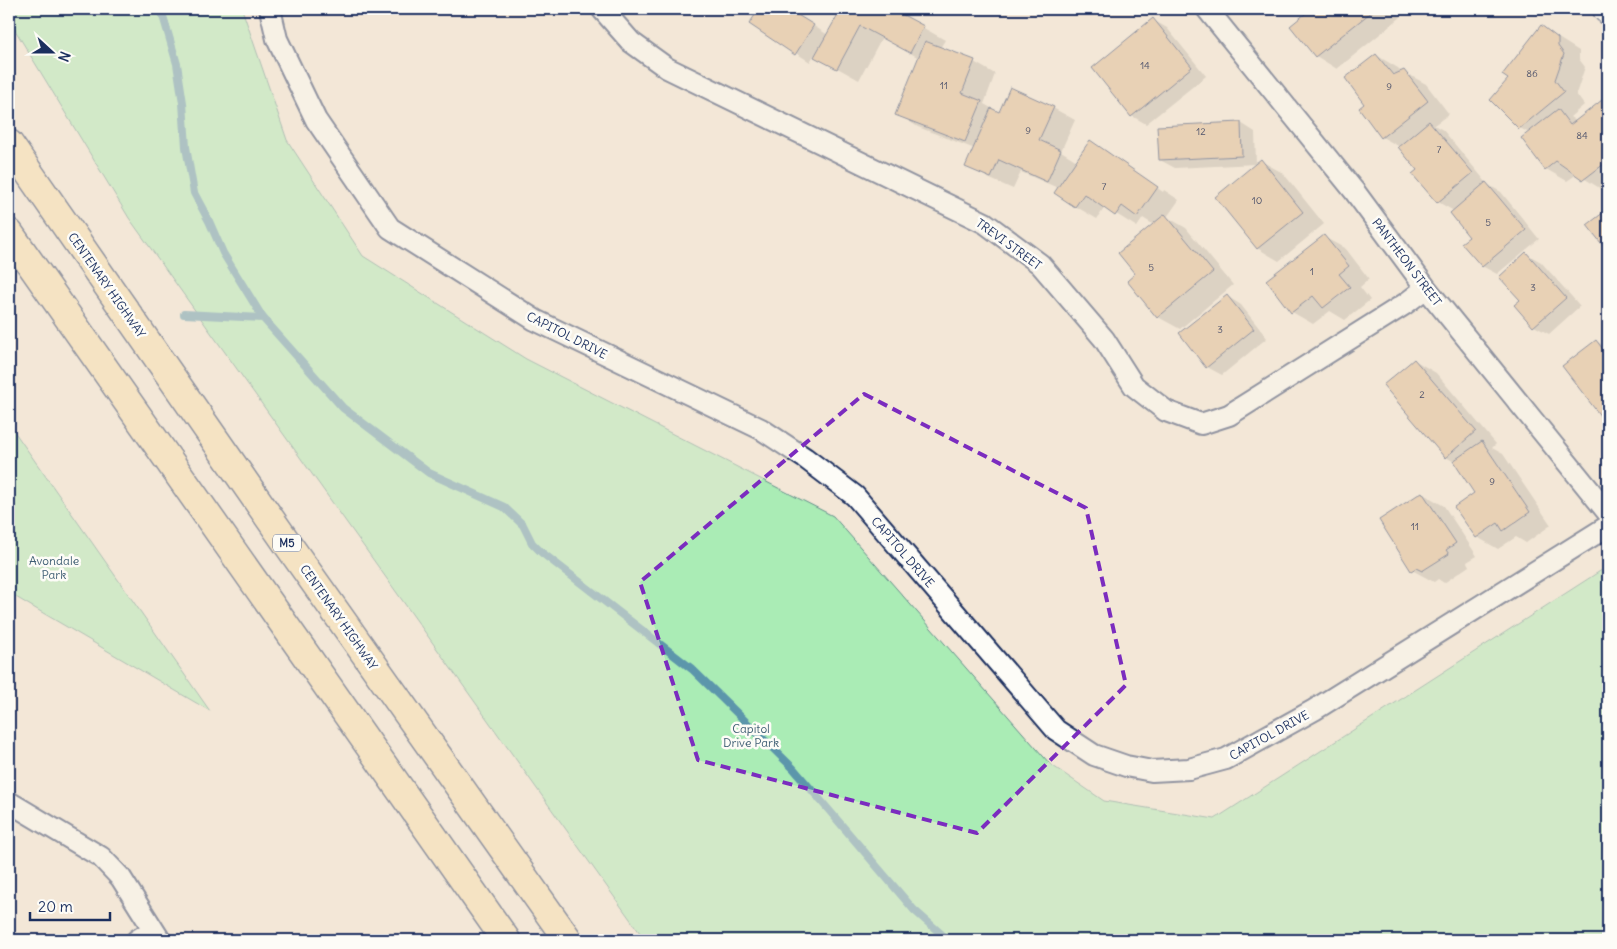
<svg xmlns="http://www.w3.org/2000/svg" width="1617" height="949" viewBox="0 0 1617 949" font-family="Delius,sans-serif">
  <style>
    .green { fill: #aaecb5; stroke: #628e8a }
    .shadow { fill: #0003 }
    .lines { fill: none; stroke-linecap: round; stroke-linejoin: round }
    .stream { stroke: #5c96ab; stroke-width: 8 }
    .building { fill: #dcb58d; stroke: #1b2f5e }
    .minor-casing { stroke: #1b2f5e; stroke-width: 24 }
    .secondary-casing { stroke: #1b2f5e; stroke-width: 31 }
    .motorway-casing { stroke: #1b2f5e; stroke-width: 31 }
    .minor { stroke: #fdfcf7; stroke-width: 20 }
    .secondary { stroke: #fdfcf7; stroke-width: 28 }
    .motorway { stroke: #f9deab; stroke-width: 28 }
    .marked { fill: none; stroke: #7b2cbf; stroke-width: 4; stroke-dasharray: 10 6; stroke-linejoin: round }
    .labels { text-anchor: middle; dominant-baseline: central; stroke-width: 5; stroke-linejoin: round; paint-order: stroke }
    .number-label { font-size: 10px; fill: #4b506a }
    .shield { fill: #fdfcf7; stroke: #5f6c8c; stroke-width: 1 }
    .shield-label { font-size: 11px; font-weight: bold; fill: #1b2f5e }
    .street-label { font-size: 12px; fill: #1b2f5e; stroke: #fdfcf7 }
    .park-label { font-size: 12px; fill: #3f5e74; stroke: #fdfcf7 }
  </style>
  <rect width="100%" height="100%" fill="#f3e7d7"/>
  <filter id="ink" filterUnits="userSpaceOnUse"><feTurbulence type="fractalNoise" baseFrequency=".02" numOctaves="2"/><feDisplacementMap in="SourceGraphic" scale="10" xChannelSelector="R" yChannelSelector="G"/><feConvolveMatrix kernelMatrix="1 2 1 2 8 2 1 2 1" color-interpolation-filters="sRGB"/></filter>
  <g filter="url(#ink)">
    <!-- green -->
    <path class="green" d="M9,9h233l45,131 76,116 163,103 307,157 217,248 54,37 111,18 393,-253v374h-963l-516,-722 -120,-198z
      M9,424l201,287 -201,-118z"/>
    <!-- shadow -->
    <path class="shadow" d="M722,9h18l-6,7z
      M761,9h26l41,26 14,-26h48l55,31 -5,8 34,14 21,12 -11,30 16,9 53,-5 22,12 -14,31 16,10 13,-20 20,12v2l53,37 1,-2 15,10 -12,17 19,11 47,57 -53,44 -22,-12 -21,-43 17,-49 -11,-7 -6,9 -32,-20 -8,12 -22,-13 -17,-18 -37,-16 -8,17 -25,-11 -21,-12 8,-17 -57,-22 -21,-13 22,-56 -37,-21 -23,43 -45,-25 -4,7 -59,-38z
      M1305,9h90l6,8 -64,52 -21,-13 -7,-45z
      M1153,20l14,8 39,48 -60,48 -14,-8z
      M1541,27l38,24v8l6,8 -9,27 8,11 -14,12 6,4 26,-19 6,3v85l-2,2 -29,-18 -10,7 -21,-12 -17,-36 -9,-5 -10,-49z
      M1376,55l22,13 4,4h2l22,12 23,30 -15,11 9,5 43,52 -1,1 16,9 38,47 -42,35 -15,-8 -11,-29 -17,-26 -16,-9 -20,-32 -18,-23 -18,-10 -16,-33z
      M1241,123l14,9 1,32 -81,4 -15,-8z
      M1261,161l22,12 41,51 -45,37 -22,-13z
      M1324,237l22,12 23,30 -9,8 10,13 -25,20 -15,-9 -17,13 -21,-12z
      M1527,254l14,8 39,44 -31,28 -15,-8 -13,-26z
      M1227,296l14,9 26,33 -45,37 -15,-8z
      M1596,341l12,7v76l-44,-57z
      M1414,360l22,13 60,71 -4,4 11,6 48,71 -25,18 -10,-6 -18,12 -21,-12 -1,-44 -20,-30 -10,-6z
      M1422,493l22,13 33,50 -10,6 2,4 -25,17 -6,-4 -4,3 -22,-12z"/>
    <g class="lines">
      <!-- stream -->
      <path class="stream" d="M161,9l16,55 6,39 3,44 8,46 15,28 14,32 40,65 80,90 86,65 75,34 19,18 9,18 9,9 151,117 101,99 121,142 34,30
        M184,314l79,4"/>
    </g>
    <!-- building -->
    <path class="building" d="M759,9h29l26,16 -19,30 -46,-31z
      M841,9h51l32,17 -14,27 -50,-27 -23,43 -23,-12z
      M1311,9h64l-60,48 -25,-31z
      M1153,18l39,49 -61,50 -39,-49z
      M1541,25l17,13v8l6,8 -9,26 9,12 -45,37 -29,-29 18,-21 -6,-4z
      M925,41l50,19 -13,33 20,8 -17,41 -70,-27z
      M1376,54l17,21 11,-5 24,31 -47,37 -22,-30 5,-4 -19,-26z
      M1010,87l44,20 -15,33 22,10 -14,32 -48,-22 -8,18 -26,-11 26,-59 8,4z
      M1602,100l6,8v53l-25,19 -27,-19 -11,9 -24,-32 37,-29 12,16z
      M1429,121l44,52 -36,30 -25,-29 5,-4 -19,-23z
      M1241,122l1,34 -83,4 -2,-34z
      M1090,140l68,47 -21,30 -15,-11 -7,10 -31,-22 -9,13 -21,-14z
      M1261,159l42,53 -46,37 -42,-52z
      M1486,182l40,48 -44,37 -21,-24 8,-6 -19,-24z
      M1608,209v43l-21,-27z
      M1165,214l48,58 -56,46 -30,-37 8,-7 -17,-21z
      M1324,235l25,31 -10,8 11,13 -27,21 -10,-12 -22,17 -25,-33z
      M1526,252l40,46 -33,29 -19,-22 6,-5 -21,-23z
      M1227,295l27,34 -48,39 -27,-35z
      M1596,340l12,16v70l-46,-60z
      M1414,359l62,72 -31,27 -62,-73z
      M1482,441l48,71 -27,19 -5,-8 -22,15 -22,-31 20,-14 -21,-32z
      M1422,492l34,51 -10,7 3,4 -27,17 -6,-3 -5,3 -32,-51z"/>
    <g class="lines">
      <defs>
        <path id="minor" d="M270,9l7,30 39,81 74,108 145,92 226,109 44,29 50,38 201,234 38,25 32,11 26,5 37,-2 37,-10 88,-49 294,-184
          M602,9l29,33 36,26 318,155 55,41 64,75 30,47 32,25 35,13 28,-9 176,-111 21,-16
          M1207,9l148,183 71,96 182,225
          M9,802l92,55 20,21 39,62
          M137,940l16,-10"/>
        <path id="secondary" d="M1607,9l1,1"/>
        <path id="motorway" d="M9,144l280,402 279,394
          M9,233l497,707"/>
      </defs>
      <!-- minor casing -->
      <use href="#minor" class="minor-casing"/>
      <!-- secondary casing -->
      <use href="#secondary" class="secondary-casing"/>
      <!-- motorway casing -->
      <use href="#motorway" class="motorway-casing"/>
      <!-- minor -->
      <use href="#minor" class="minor"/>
      <!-- secondary -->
      <use href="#secondary" class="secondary"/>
      <!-- motorway -->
      <use href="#motorway" class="motorway"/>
    </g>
  </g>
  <!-- marked area -->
  <path d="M0 0H1617V949H0ZM864,394l222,114 40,177 -149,148 -279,-73 -58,-178z" fill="#f3e7d7" fill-opacity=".55" fill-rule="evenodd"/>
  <path class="marked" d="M864,394l222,114 40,177 -149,148 -279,-73 -58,-178z"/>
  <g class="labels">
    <!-- number labels -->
    <g class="number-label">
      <text x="1145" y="65">14</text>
      <text x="1532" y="73">86</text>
      <text x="944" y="85">11</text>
      <text x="1389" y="86">9</text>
      <text x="1028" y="130">9</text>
      <text x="1201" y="131">12</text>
      <text x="1582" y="135">84</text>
      <text x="1439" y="149">7</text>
      <text x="1104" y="186">7</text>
      <text x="1257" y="200">10</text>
      <text x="1488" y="222">5</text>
      <text x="1151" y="267">5</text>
      <text x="1312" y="271">1</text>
      <text x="1533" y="287">3</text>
      <text x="1220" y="329">3</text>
      <text x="1422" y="394">2</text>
      <text x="1492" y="481">9</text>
      <text x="1415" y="526">11</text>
    </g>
    <!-- shield labels -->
    <rect class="shield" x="273" y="534.5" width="28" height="17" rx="4"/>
    <g class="shield-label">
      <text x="287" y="543">M5</text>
    </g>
    <!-- street labels -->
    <g class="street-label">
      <text transform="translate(1009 244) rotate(36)">TREVI STREET</text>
      <text transform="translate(1407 262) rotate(53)">PANTHEON STREET</text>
      <text transform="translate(107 285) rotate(55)">CENTENARY HIGHWAY</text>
      <text transform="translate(567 335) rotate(27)">CAPITOL DRIVE</text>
      <text transform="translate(903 552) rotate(49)">CAPITOL DRIVE</text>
      <text transform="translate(339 617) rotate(55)">CENTENARY HIGHWAY</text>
      <text transform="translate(1269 735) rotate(-29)">CAPITOL DRIVE</text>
    </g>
    <!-- park labels -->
    <g class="park-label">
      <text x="54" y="560">Avondale<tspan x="54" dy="14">Park</tspan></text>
      <text x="751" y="728">Capitol<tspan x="751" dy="14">Drive Park</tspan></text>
    </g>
  </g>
  <!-- margin -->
  <rect width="1617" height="949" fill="none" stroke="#fdfcf7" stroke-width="30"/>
  <rect x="15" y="15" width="1587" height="919" fill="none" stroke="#1b2f5e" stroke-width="2" filter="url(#ink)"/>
  <!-- north arrow -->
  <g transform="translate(52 52) rotate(111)" stroke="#fdfcf7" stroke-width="4" paint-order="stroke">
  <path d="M0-4L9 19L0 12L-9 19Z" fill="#1b2f5e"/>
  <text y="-8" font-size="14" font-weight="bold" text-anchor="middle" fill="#1b2f5e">N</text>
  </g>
  <!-- scale -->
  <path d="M30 912v8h80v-8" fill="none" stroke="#1b2f5e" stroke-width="2.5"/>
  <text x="38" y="912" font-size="15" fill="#1b2f5e" stroke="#fdfcf7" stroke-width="4" paint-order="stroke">20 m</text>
</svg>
